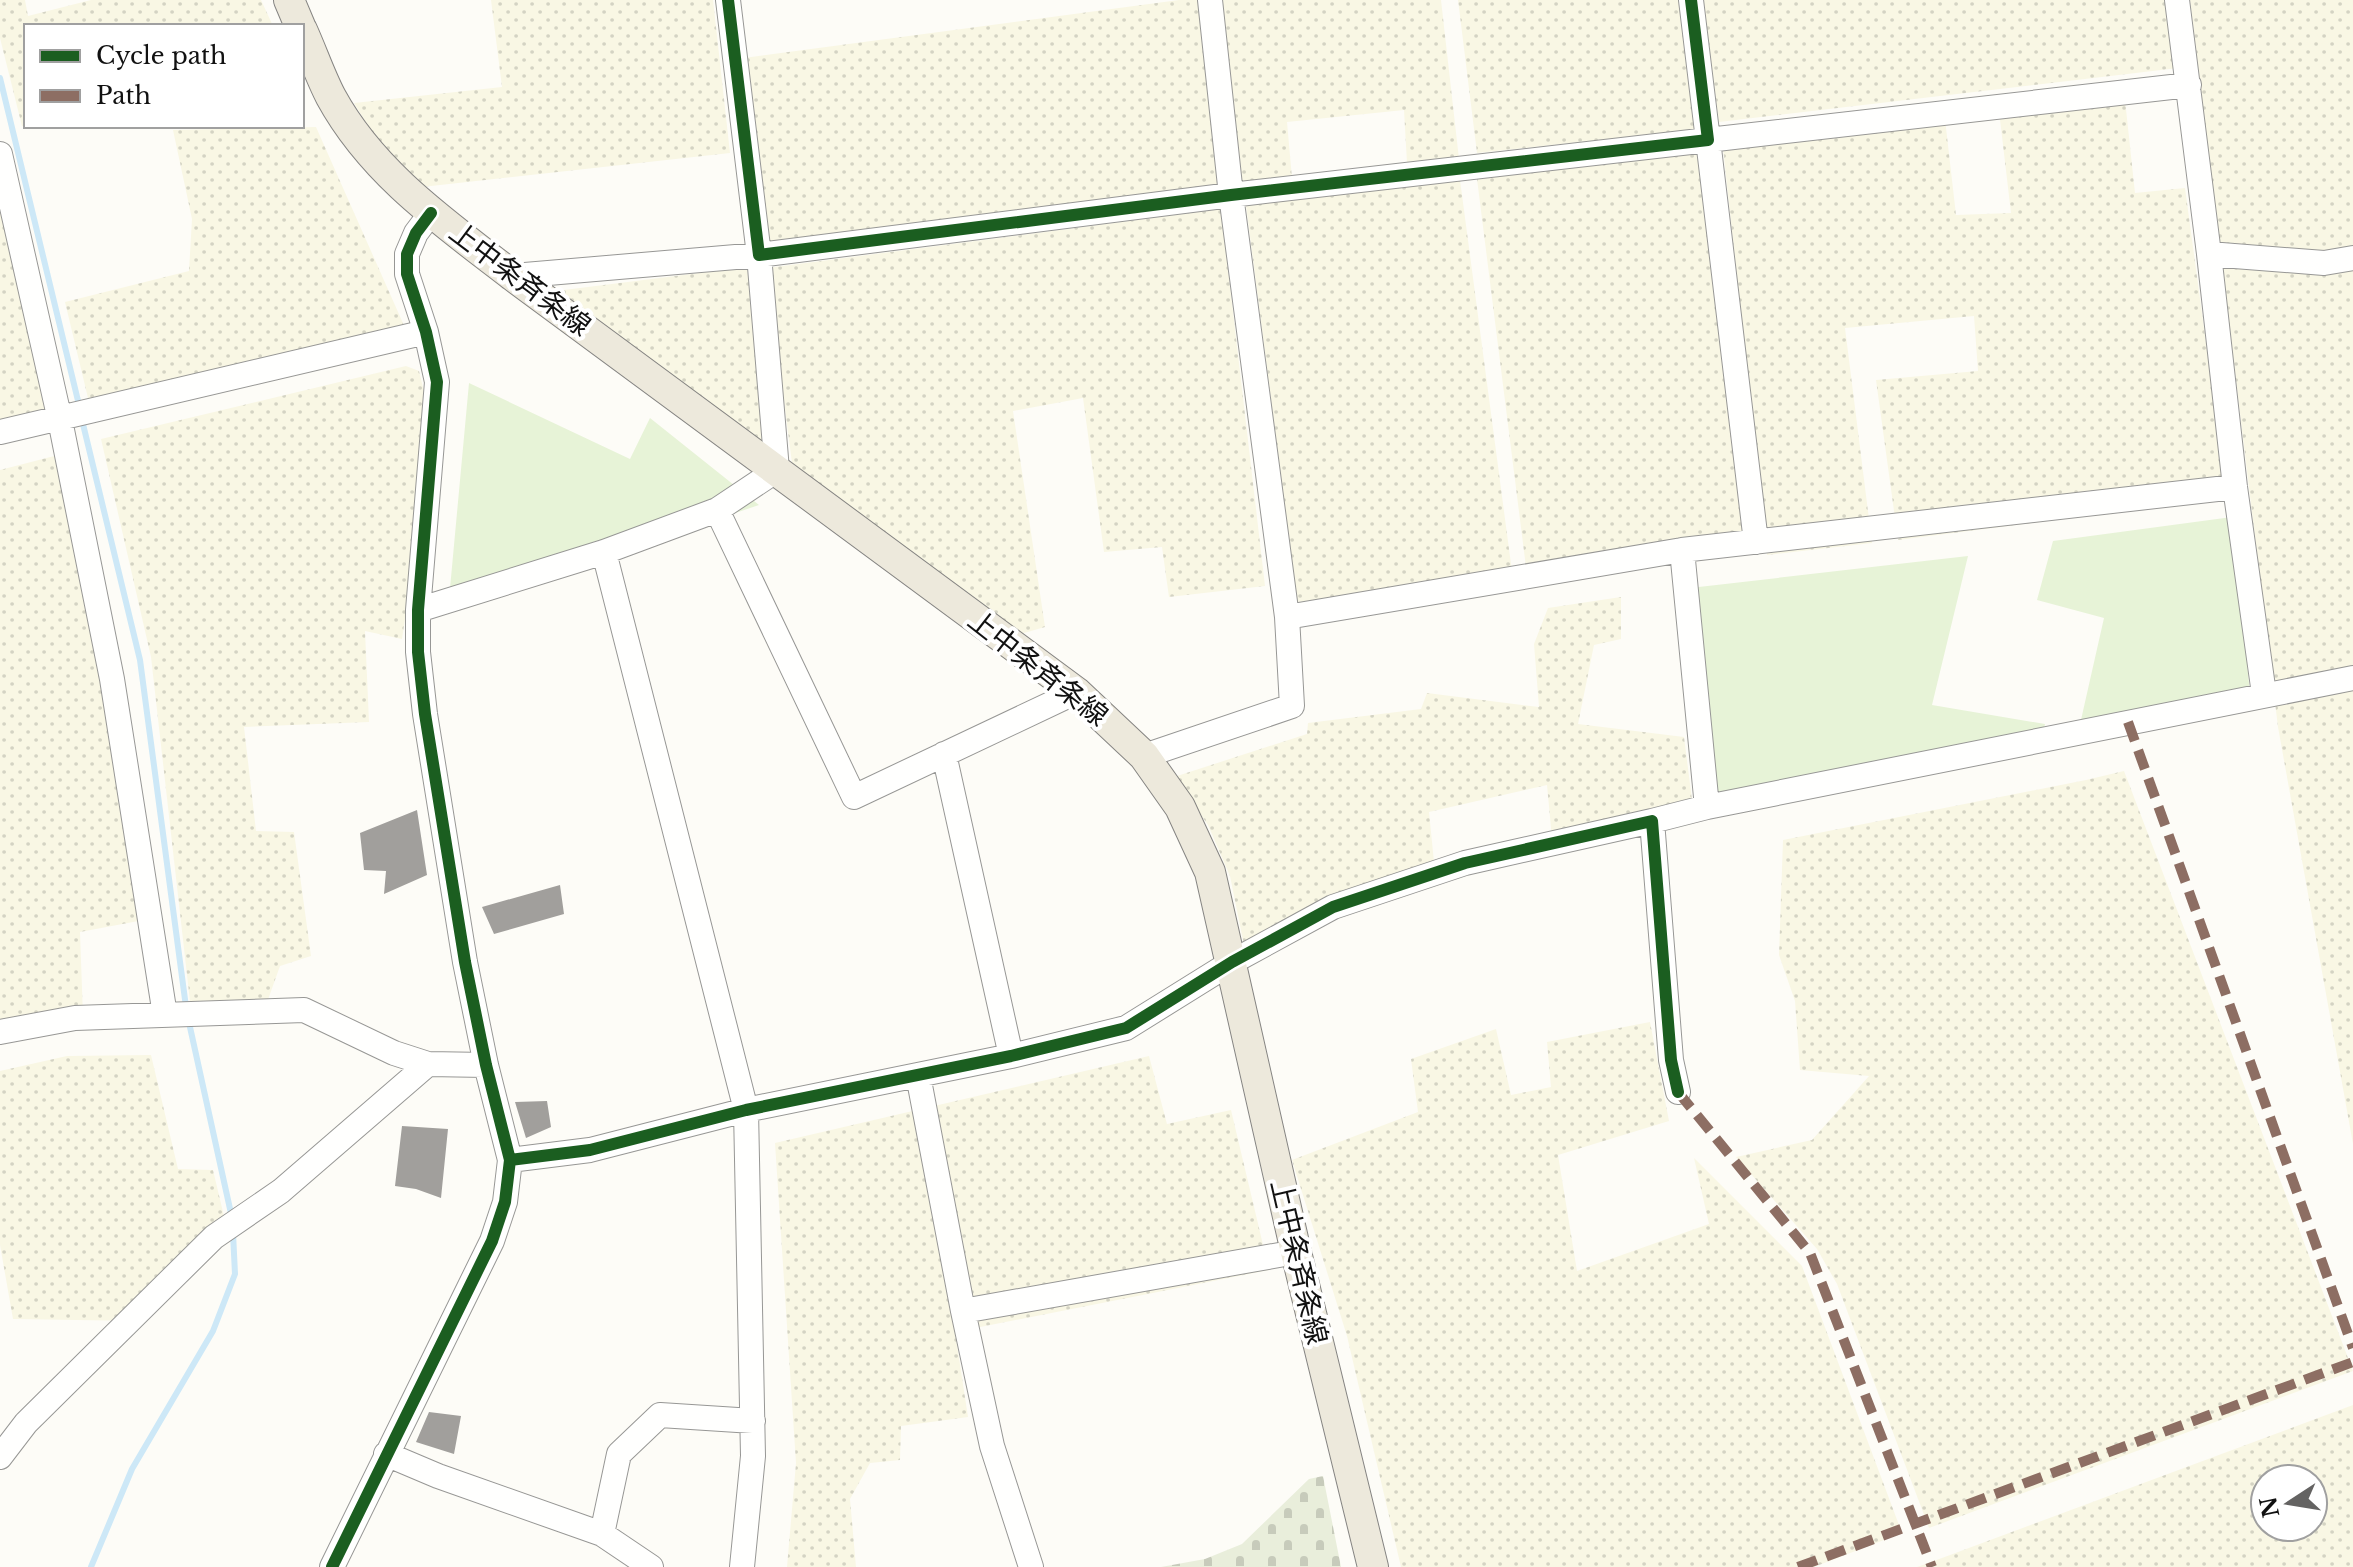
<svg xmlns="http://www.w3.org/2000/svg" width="2353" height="1567" viewBox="0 0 2353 1567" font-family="'Libre Baskerville','Noto Sans JP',serif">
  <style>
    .farmland { fill: url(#farmland-dots); fill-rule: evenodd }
    .grass { fill: #e7f3d7 }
    .cemetery { fill: url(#cemetery-stones) }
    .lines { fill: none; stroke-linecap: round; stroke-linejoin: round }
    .stream { stroke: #cde8f7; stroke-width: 6 }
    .building { fill: #a19f9c }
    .minor-casing { stroke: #979795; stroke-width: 26 }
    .major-casing { stroke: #858482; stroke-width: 32 }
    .minor { stroke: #fffffe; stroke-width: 24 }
    .major { stroke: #ede9dc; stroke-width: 30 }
    .quiet { stroke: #8d6e63; stroke-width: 10; stroke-dasharray: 20 10; stroke-linecap: butt }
    .cycleway-casing { stroke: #fff; stroke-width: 17 }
    .cycleway { stroke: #1b5e20; stroke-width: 12 }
    .labels { text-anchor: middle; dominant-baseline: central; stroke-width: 8; stroke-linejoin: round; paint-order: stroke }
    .street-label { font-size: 28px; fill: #111; stroke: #fff }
  </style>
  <defs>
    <pattern id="farmland-dots" width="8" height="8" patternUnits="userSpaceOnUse" patternTransform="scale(2)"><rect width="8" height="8" fill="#f9f7e4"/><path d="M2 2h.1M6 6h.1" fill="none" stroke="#d4d3c3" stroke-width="1.8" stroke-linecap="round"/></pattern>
    <pattern id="cemetery-stones" width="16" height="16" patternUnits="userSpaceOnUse" patternTransform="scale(2)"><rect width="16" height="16" fill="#e9eedb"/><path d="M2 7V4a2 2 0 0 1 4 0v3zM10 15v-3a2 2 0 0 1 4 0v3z" fill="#c7cbbb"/></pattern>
  </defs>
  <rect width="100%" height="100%" fill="#fdfcf7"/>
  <!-- farmland -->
  <path class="farmland" d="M0,0h25l3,16 63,-16h170l12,26h-247v100h-4l-22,-88z
    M491,0h222l17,153 -308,34 -39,-37 -29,-47 148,-16z
    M1179,0h22l20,186 -455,57 -22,-185z
    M1218,0h223l18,159 -52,4 -3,-53 -117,12 5,56 -54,4z
    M1458,0h224l16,129 -221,24z
    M1703,0h466l9,68 -459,54z
    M2190,0h163v1144l-75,-417z
    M2125,100l10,93 50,-5 42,310 -329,42 -22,-160 102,-9 -4,-55 -129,12 27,215 -105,12 -44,-407 222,-29 11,96 55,-2 -12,-102z
    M316,127l94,212 -317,80 -28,-117 124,-31 3,-52 -19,-89z
    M1700,146l45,409 -217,28 -51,-404z
    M0,175l59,249 -59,14z
    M1460,180l53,399 -216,23 -51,-397z
    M1221,209l44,377 -96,11 -7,-50 -58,5 -21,-154 -70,13 32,216 -28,8 -224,-164 -26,-203z
    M747,267l27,197 -234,-171z
    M406,366l13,5 7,29 -9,142 -15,97 -37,-8 4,91 -125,5 12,104 38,1 17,124 -31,10 -20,56 -68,-3 -41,-362 -50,-218z
    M62,454l87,465 -69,13 3,85 -83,16v-563z
    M1621,597v42l-27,6 -16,79 106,13 11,86 -142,26 -6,-64 -118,27 6,60 -189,83 -16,-79 -22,-51 -34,-48 133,-43 1,-11 113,-14 6,-16 112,14 -5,-63 14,-36z
    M2124,771l229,600 -424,157 -92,-244 -20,-35 -81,-92 76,-17 57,-64 -69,-6 -5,-69 -16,-46 4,-115 303,-60z
    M1650,1022l19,99 -111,34 19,116 132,-47 -15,-66 108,108 100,267 -88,34h-413l-54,-231 -55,-176 126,-48 -7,-53 85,-30 15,66 40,-8 -4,-45z
    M151,1055l27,114 35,1 14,59 -88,92 -126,-2 -13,-74v-174l67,-15z
    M1149,1056l18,68 64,-14 38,160 -314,62 13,85 -67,9 -1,34 -30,3 -20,36 6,68h-69l9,-104 -21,-320z
    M2353,1405v162h-436l25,-9zM2265,1479h48v48h-48z"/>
  <!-- grass -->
  <path class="grass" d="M469,383l161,76 20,-41 109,87 -311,105z
    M2232,517l19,186 -175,39 28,-124 -67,-18 16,-59z
    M1968,556l-36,149 113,19 -7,28 -321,62 -27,-226z"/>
  <!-- cemetery -->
  <path class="cemetery" d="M1323,1476l18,91h-180l44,-8 37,-15 67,-65z"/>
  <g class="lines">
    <!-- stream -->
    <path class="stream" d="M0,78l80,331
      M82,420l58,240 46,347
      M188,1018l44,200
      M91,1567l41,-98 81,-138 22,-57 -2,-41"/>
  </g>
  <!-- building -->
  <path class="building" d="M417,810l10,65 -43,19 2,-23 -22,-1 -4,-37z
    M560,885l4,29 -70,20 -12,-27z
    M547,1101l4,26 -25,11 -11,-36z
    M402,1126l46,3 -7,69 -25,-9 -21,-3z
    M429,1412l32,4 -7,38 -38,-12z"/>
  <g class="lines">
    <defs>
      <path id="minor" d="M728,0l31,255 472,-60 477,-55 -17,-140
        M2177,0l32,254
        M0,154l60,266 52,259 53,336
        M0,432l426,-100
        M717,510l137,287 222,-105
        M1756,542l-48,-402 481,-55
        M1682,550l25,257
        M604,552l142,558 7,346 -11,111
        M418,610l186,-58 113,-42 60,-40 -18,-215 -246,21
        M1287,617l395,-67 553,-63
        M2264,694l-29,-207 -26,-233 115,9 29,-5
        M944,754l67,302
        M1144,756l148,-50 -5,-89 -56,-422 -21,-195
        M1652,821l55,-14 646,-129
        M0,1032l75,-14 229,-8 90,43 34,11
        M918,1075l45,236 333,-59
        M510,1160l80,-10 156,-40 265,-54 115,-28 106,-66 101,-55 132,-44 187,-42 19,239 7,32
        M963,1311l29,135 39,121
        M386,1454l52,22 164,58 49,33
        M0,1457l26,-34 188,-186 67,-46 147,-127 58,1
        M602,1534l17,-80 41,-39 93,6
        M332,1567l160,-326 13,-39 5,-42 -24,-95 -21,-103 -40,-248 -7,-62v-42l19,-228 -11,-50 -19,-58v-20l9,-21 15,-20"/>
      <path id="major" d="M289,0l11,26
        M302,30c10,22 18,46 29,67 42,77 115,127 182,179l563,416 68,64 36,51 30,65 86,380 77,315"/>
    </defs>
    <!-- minor casing -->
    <use href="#minor" class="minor-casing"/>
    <!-- major casing -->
    <use href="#major" class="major-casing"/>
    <!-- minor -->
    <use href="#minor" class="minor"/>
    <!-- major -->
    <use href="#major" class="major"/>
    <!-- quiet -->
    <path class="quiet" d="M2128,722l225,626
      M1678,1092l132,161 122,314
      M1798,1567l555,-205"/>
    <defs>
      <path id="cycleway" d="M728,0l31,255 472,-60 477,-55 -17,-140
        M510,1160l80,-10 156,-40 265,-54 115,-28 106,-66 101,-55 132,-44 187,-42 19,239 7,32
        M332,1567l160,-326 13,-39 5,-42 -24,-95 -21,-103 -40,-248 -7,-62v-42l19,-228 -11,-50 -19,-58v-20l9,-21 15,-20"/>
    </defs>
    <!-- cycleway casing -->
    <use href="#cycleway" class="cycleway-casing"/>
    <!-- cycleway -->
    <use href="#cycleway" class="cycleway"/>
  </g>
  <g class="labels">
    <!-- street labels -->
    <g class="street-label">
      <text transform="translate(520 279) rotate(37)">上中条斉条線</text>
      <text transform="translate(1038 668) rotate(38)">上中条斉条線</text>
      <text transform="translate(1299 1262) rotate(77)">上中条斉条線</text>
    </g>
  </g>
  <!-- legend -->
  <rect x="24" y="24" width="280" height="104" fill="#ffffff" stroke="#a0a0a0" stroke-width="2"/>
  <rect x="40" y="50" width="40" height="12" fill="#1b5e20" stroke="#a0a0a0" stroke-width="2"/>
  <text x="96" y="64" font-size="24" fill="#111111">Cycle path</text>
  <rect x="40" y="90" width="40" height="12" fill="#8d6e63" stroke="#a0a0a0" stroke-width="2"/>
  <text x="96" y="104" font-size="24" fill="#111111">Path</text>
  <!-- north arrow -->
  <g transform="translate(2289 1503) rotate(258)"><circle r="38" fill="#ffffff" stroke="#a0a0a0" stroke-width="2"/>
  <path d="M0-6L14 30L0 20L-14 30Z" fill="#646362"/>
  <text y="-12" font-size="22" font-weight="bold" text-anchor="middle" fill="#111111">N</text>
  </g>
</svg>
